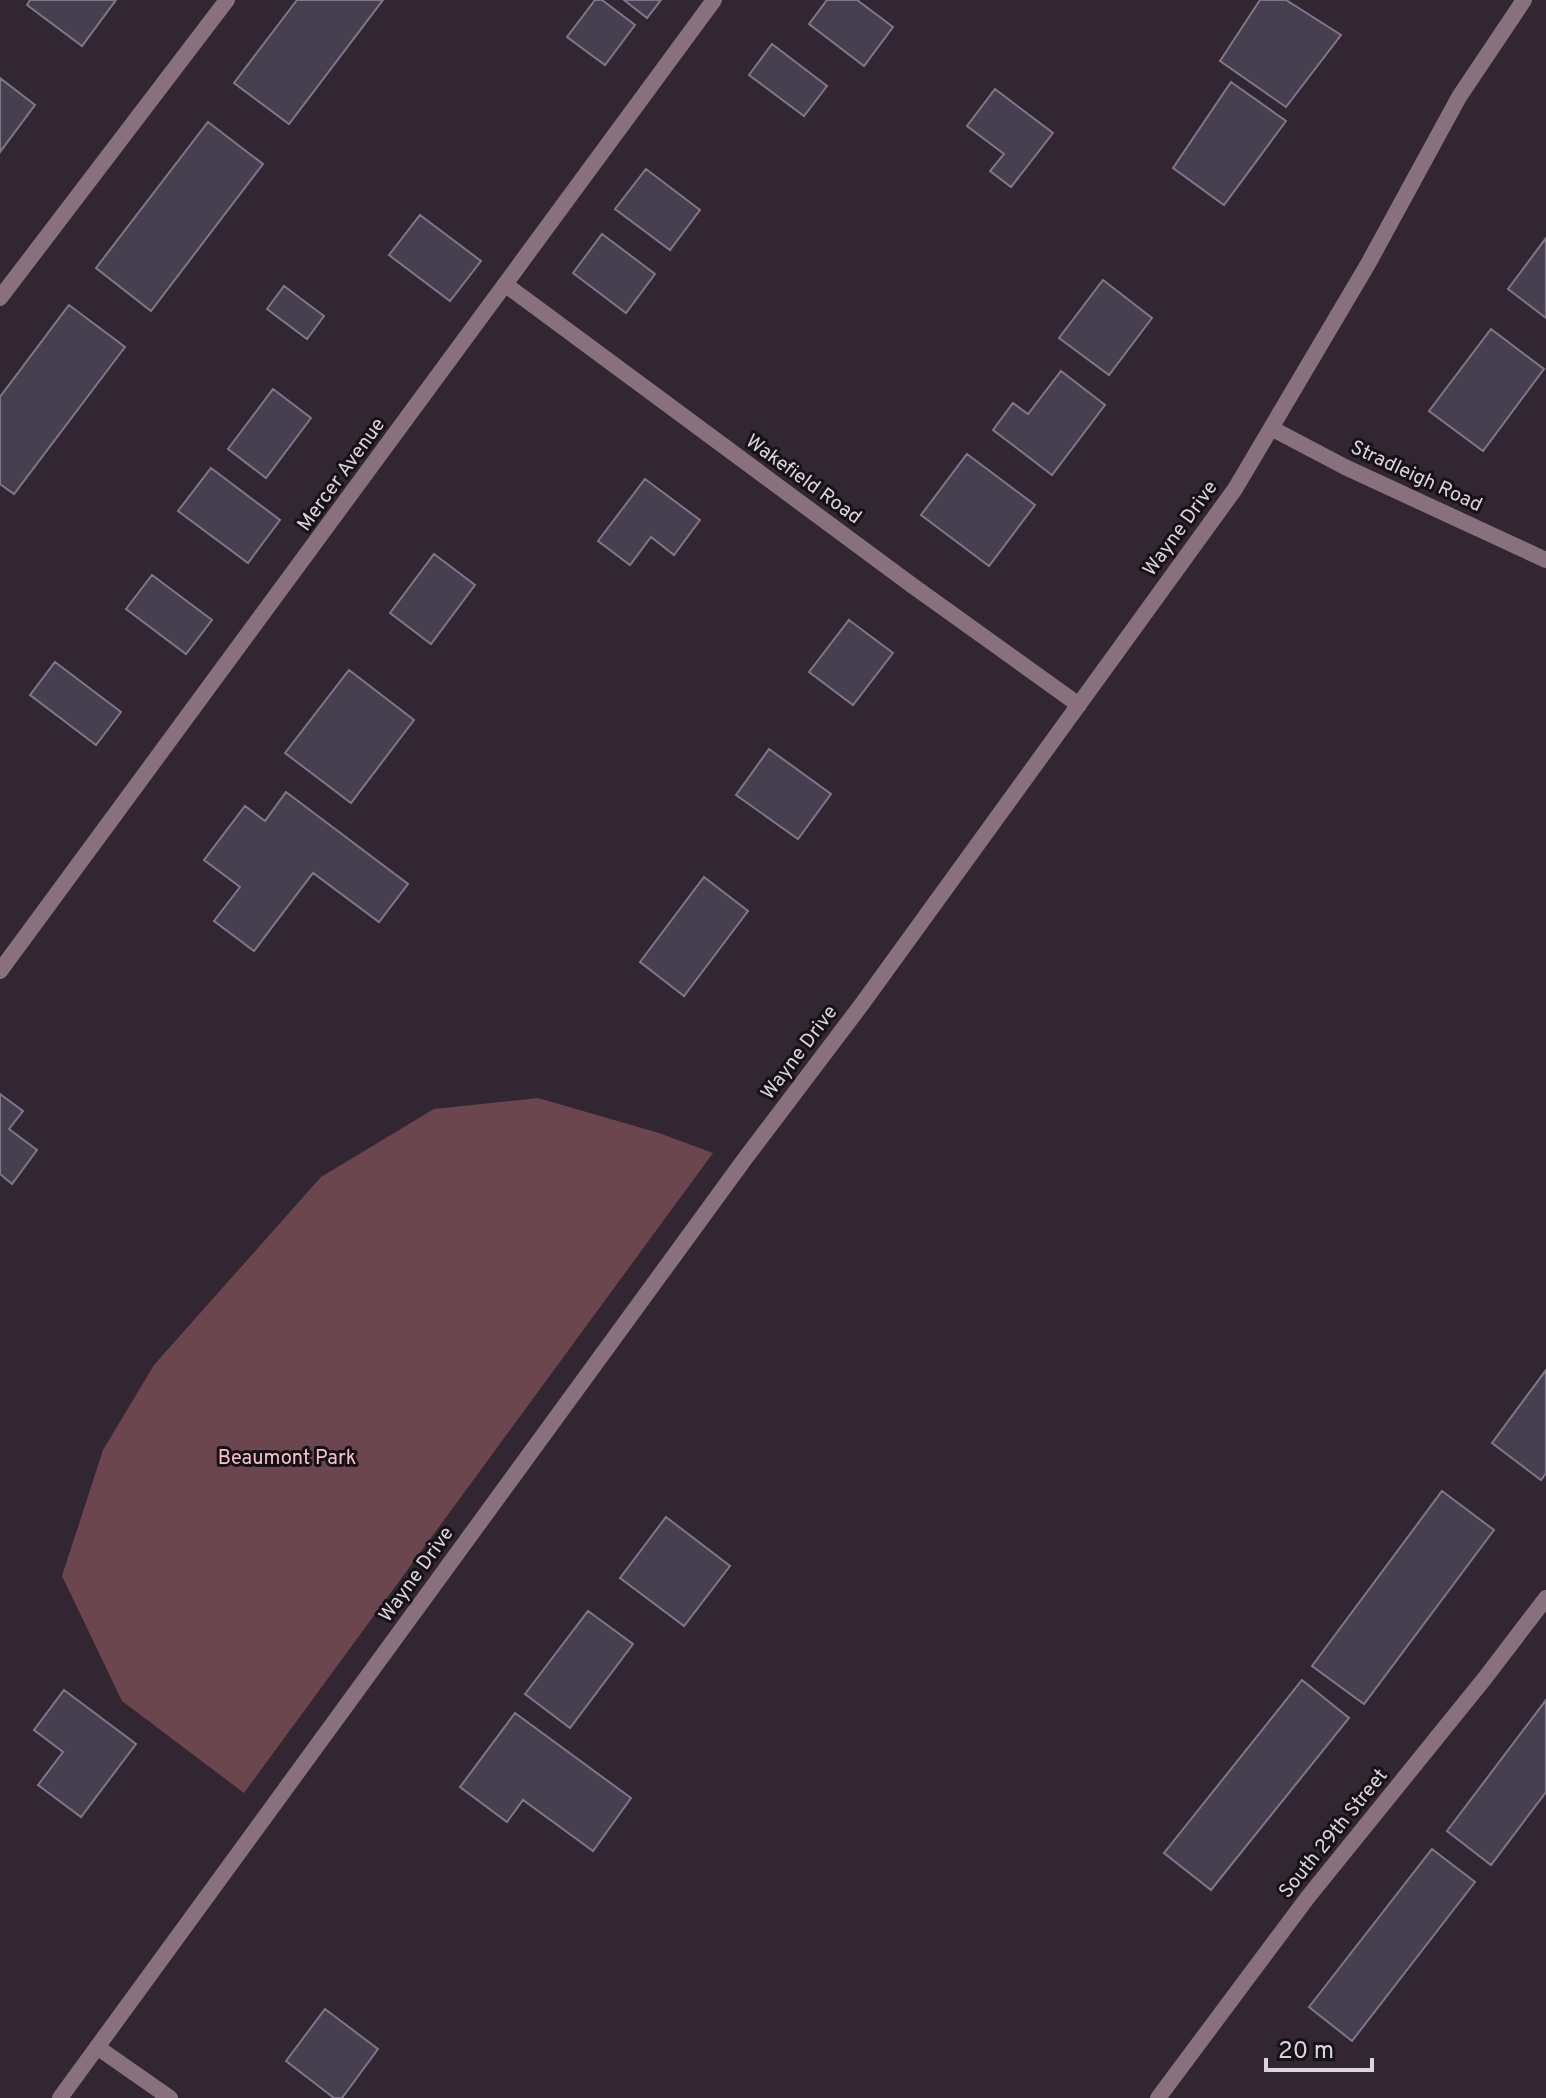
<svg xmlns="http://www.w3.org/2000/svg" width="1546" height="2098" viewBox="0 0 1546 2098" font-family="Overpass,sans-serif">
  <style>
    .green { fill: #6c464e }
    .building { fill: #463f4f; stroke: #7f7789; stroke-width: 2 }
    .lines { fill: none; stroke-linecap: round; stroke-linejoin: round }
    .lane { stroke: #89707d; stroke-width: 16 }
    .street { stroke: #89707d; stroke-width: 16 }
    .labels { text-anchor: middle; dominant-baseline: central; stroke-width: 6; stroke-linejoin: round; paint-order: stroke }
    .street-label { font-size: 20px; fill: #dcd4dc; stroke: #161117 }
    .park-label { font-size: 20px; fill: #fbc0cc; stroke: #161117 }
  </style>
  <rect width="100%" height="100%" fill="#322632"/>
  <!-- green -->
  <path class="green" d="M538,1098l121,35 54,20 -469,640 -122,-92 -60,-125 41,-126 51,-85 167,-188 113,-68z"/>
  <!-- building -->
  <path class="building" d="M30,0h86l-34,46 -55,-41z
    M297,0h86l-94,124 -55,-41z
    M595,0h7l33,25 -30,40 -38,-28z
    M624,0h37l-14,18z
    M827,0h30l36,27 -29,39 -55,-42z
    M1260,0h26l55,35 -55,72 -66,-46z
    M772,44l55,42 -23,30 -55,-41z
    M0,78l35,27 -35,47z
    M1231,82l55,39 -62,84 -51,-37z
    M995,89l58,44 -42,54 -21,-16 14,-17 -37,-28z
    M208,122l55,42 -112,147 -55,-43z
    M646,169l54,41 -30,40 -55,-41z
    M420,215l61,46 -31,40 -61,-46z
    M602,234l53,40 -29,39 -53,-40z
    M1546,238v80l-38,-29z
    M1103,280l49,38 -43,57 -50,-37z
    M284,286l40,30 -17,23 -40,-30z
    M69,305l56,42 -111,147 -14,-10v-87z
    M1491,329l53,40 -61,82 -54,-40z
    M1061,371l44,34 -53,70 -59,-45 20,-27 15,11z
    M273,389l38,29 -45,60 -38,-29z
    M967,454l68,51 -46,61 -68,-51z
    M211,468l69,52 -32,43 -70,-52z
    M645,479l55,41 -26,35 -23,-18 -21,28 -32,-24z
    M434,554l41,31 -44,59 -41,-31z
    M152,575l60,45 -26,34 -60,-45z
    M849,620l44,33 -40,52 -44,-33z
    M55,662l66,50 -25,33 -66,-50z
    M349,670l65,50 -63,83 -66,-50z
    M769,749l62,45 -33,45 -62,-44z
    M286,792l122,92 -29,38 -66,-49 -59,78 -40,-30 26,-34 -36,-27 41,-54 20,15z
    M704,877l44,34 -64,85 -44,-34z
    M0,1094l23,17 -14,18 28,21 -25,34 -12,-10z
    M1546,1370v103l-5,7 -49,-37z
    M1442,1491l52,39 -130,174 -52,-38z
    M666,1517l64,49 -46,60 -64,-48z
    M588,1611l45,33 -63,84 -45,-34z
    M1302,1680l47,38 -138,172 -47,-37z
    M64,1690l72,54 -55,73 -43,-32 25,-33 -29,-22z
    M1546,1700v92l-55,73 -44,-34z
    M515,1713l116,85 -38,53 -70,-51 -16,22 -47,-35z
    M1432,1849l43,33 -123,159 -43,-34z
    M325,2009l53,40 -36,49h-8l-48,-37z"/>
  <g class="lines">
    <!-- lane -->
    <path class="lane" d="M0,298l227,-298
      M97,2047l73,51"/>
    <!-- street -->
    <path class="street" d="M506,285l407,301 166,119
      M1271,428l74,39 201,93
      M0,971l714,-971
      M60,2098l684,-938 118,-156 373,-515 133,-225 91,-167 65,-97
      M1158,2098l150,-201 177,-219 61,-80"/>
  </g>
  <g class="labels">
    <!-- street labels -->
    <g class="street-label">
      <text transform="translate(342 475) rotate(-54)">Mercer Avenue</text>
      <text transform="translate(1416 477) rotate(25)">Stradleigh Road</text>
      <text transform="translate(803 480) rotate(36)">Wakefield Road</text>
      <text transform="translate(1181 529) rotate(-54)">Wayne Drive</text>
      <text transform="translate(800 1053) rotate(-53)">Wayne Drive</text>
      <text transform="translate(417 1575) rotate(-54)">Wayne Drive</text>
      <text transform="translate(1334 1834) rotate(-51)">South 29th Street</text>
    </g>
    <!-- park labels -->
    <g class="park-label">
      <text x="287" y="1459">Beaumont Park</text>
    </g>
  </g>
  <!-- scale -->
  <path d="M1266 2058v12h106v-12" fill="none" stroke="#dcd4dc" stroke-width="4"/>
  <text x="1278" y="2058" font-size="24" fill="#dcd4dc" stroke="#161117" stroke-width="6" paint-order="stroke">20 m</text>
</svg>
